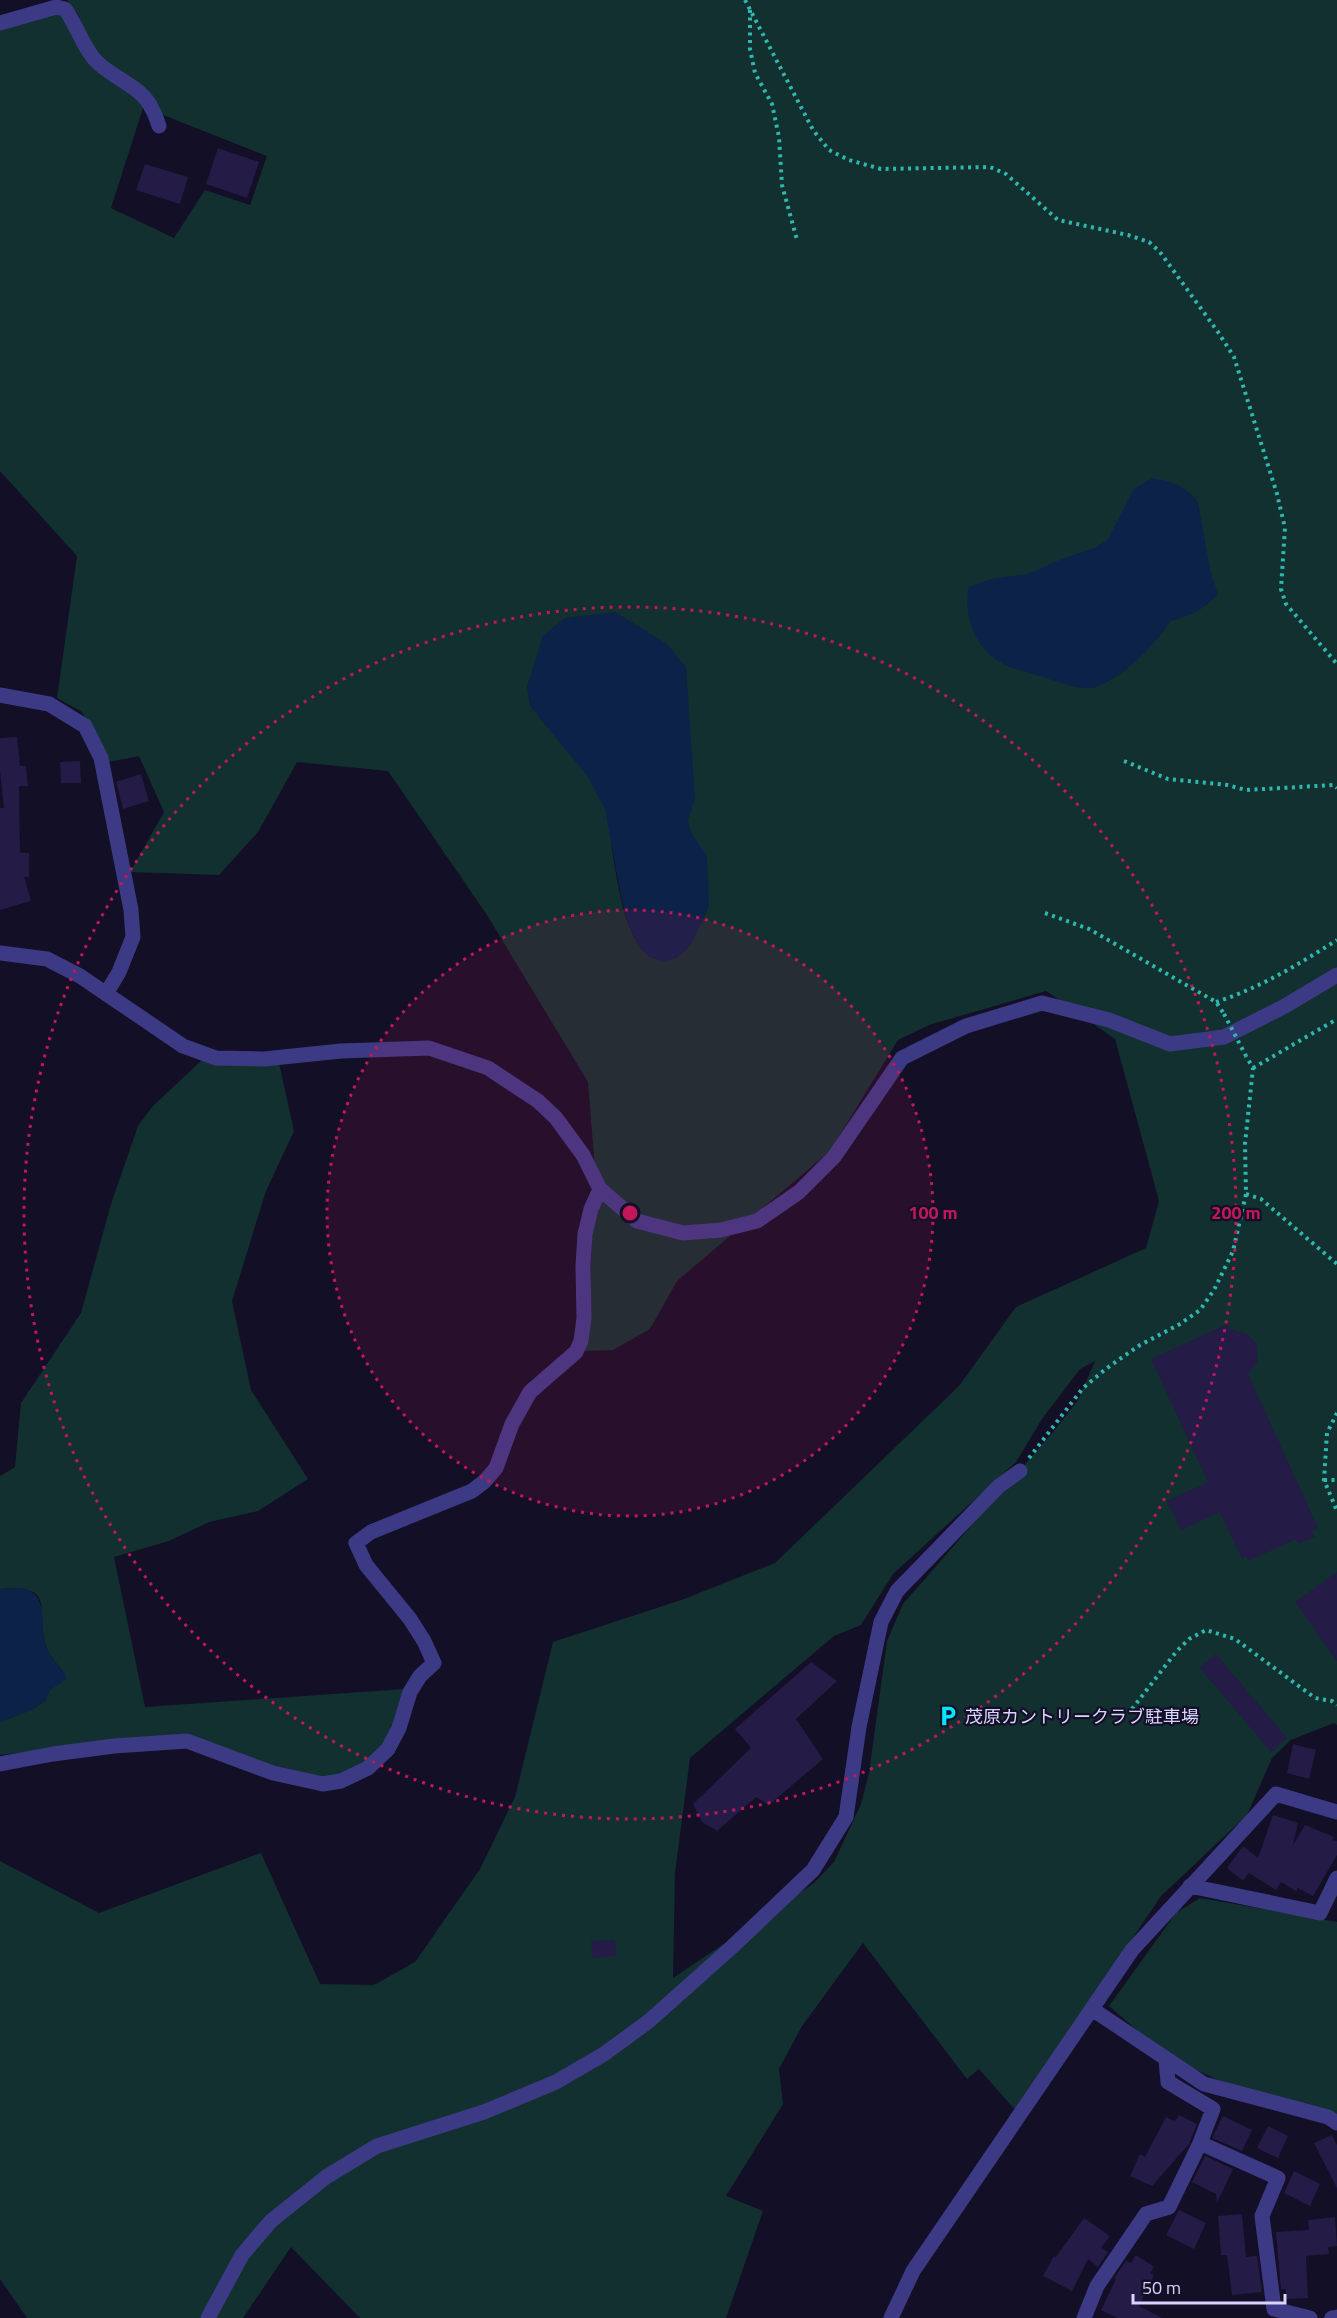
<svg xmlns="http://www.w3.org/2000/svg" width="1337" height="2318" viewBox="0 0 1337 2318" font-family="'Titillium Web','Noto Sans JP',sans-serif">
  <style>
    .green { fill: #12302f; fill-rule: evenodd }
    .water { fill: #0c2248 }
    .building { fill: #241b47 }
    .lines { fill: none; stroke-linecap: round; stroke-linejoin: round }
    .path { stroke: #2fb8b0; stroke-width: 4; stroke-dasharray: 3 4.5; stroke-linecap: butt }
    .minor { stroke: #3d3a85; stroke-width: 15 }
    .path-bridge { stroke: #2fb8b0; stroke-width: 4; stroke-dasharray: 3 4.5; stroke-linecap: butt }
    .ring { fill: none; stroke: #c2185b; stroke-width: 3; stroke-dasharray: 3 6 }
    .labels { text-anchor: middle; dominant-baseline: central; stroke-width: 4.5; stroke-linejoin: round; paint-order: stroke }
    .poi-label { font-size: 18px; fill: #d9d4ff; stroke: #130f26; text-anchor: start }
    .centre { fill: #c2185b; stroke: #130f26; stroke-width: 3 }
    .ring-label { font-size: 18px; text-anchor: middle; font-weight: bold; fill: #c2185b; stroke: #130f26; stroke-width: 4.5; stroke-linejoin: round; paint-order: stroke }
  </style>
  <rect width="100%" height="100%" fill="#130f26"/>
  <!-- green -->
  <path class="green" d="M67,0h1270v1725l-3,-2 -43,17 -19,18 -25,57 -86,81 -145,215 -37,-42 -12,10 -104,-136 -61,83 -23,43 4,35 -57,92 37,15 -37,107h-366l-69,-71 -48,71h-216l-27,-39v-418l99,52 162,-60 59,131 54,1 41,-23 65,-93 35,-72 38,-155 131,-43 91,-36 184,-177 57,-79 130,-59 13,-47 -44,-162 -69,-48 -117,34 -31,15 -68,111 -153,130 -27,48 -37,21 -29,1 5,-26 3,-90 6,-28 -10,-125 -101,-167 -99,-144 -91,-9 -39,70 -39,43 -89,-3 34,-60 -25,-56 -30,6 -27,-50 -25,-14 20,-142 -77,-85v-442l57,-17c31,29 54,66 87,93l-33,103 63,30 31,-48 45,15 17,-49 -104,-41 -59,-51 -15,-23 -11,-27zM611,844l38,113c-28,-28 -31,-76 -38,-113zM1095,1361l-17,39 -24,31 -151,173 -16,37 -18,132 -8,31 -27,58 -20,21 -141,95 2,-105 15,-115 144,-122 27,-11 32,-51 123,-112 26,-43 38,-50z
    M203,1059l76,4 15,68 -28,60 -34,110 19,89 57,89 -50,32 -49,11 -40,19 -55,16 31,150 260,-18 -11,39 -12,22 -19,15 -25,13 -19,1 -45,-9 -104,-35 -170,20v-33l33,-13 13,-9 3,-9 16,-17c-6,-8 -16,-18 -19,-28 -11,-38 12,-61 -46,-57v-113l15,-9 6,-64 60,-90 30,-109 27,-78 15,-20z
    M1200,1898l137,24v194c-60,-17 -123,-30 -175,-66 -19,-13 -36,-30 -53,-44l67,-93z"/>
  <!-- water -->
  <path class="water" d="M1152,478c20,4 33,7 46,24l13,72 7,20c-13,15 -28,22 -47,27 -18,25 -42,51 -70,64 -15,8 -34,-1 -49,-5 -14,-5 -30,-8 -44,-14 -30,-13 -46,-47 -39,-79l22,-8 37,-5 34,-15 35,-12 11,-8 26,-50z
    M615,612l52,32 19,23 9,131 -7,23 3,11 16,24 2,50 -18,39 -14,13 -13,4 -15,-5 -8,-8 -12,-23 -8,-29 -16,-88 -17,-32 -58,-71 -3,-19 16,-52 23,-17z
    M20,1588c31,4 19,37 26,58 3,10 13,20 19,28l1,5 -17,12 -3,9 -13,9 -33,13v-133z"/>
  <!-- building -->
  <path class="building" d="M218,148l41,14 -12,36 -41,-14z
    M145,164l43,13 -8,27 -44,-14z
    M17,737l3,29h6l2,20h-9l1,67h9v24h-5l7,24 -31,9v-102h4l-4,-37v-33z
    M80,761l1,22h-20l-1,-21z
    M141,774l8,27 -26,8 -7,-27z
    M1228,1324l2,5 17,5 9,9 2,14 -1,6 -9,11 70,154 -6,3 3,6 -17,7 -2,-5 -48,22 -2,-5 -4,3 -22,-47 -39,18 -14,-29 41,-19 -57,-123z
    M1337,1572v89l-42,-59z
    M1216,1654l71,84 -16,14 -71,-84z
    M811,1662l26,19 -41,38 27,40 -54,46 -13,-8 -39,34 -15,-9 -9,-18 58,-56 -16,-19z
    M1293,1744l23,6 -7,29 -22,-6z
    M1273,1815l25,8 -5,22 12,-20 29,12 -2,3 5,1v14l-24,41 -15,-8 -2,3 -15,-9 -5,8 -27,-17 -6,8 -16,-13 16,-22 15,12z
    M615,1940l1,16 -23,2 -2,-17z
    M1179,2115l18,9 -8,20 -37,42 -22,-10 10,-22 5,3 21,-40 9,4z
    M1223,2116l29,14 -10,21 -30,-13z
    M1268,2126l20,10 -10,22 -21,-10z
    M1332,2135l5,10v43l-23,-45z
    M1205,2156l28,13 -16,34 -1,-9 -24,-12z
    M1294,2171l26,13 -10,22 -26,-13z
    M1179,2210l27,13 -12,26 -28,-14z
    M1242,2214l4,43 11,-1 5,36 -30,3 -5,-40h-6l-3,-39z
    M1335,2217l2,29 -9,1 1,7 -23,2 2,42 -22,1v-10h-5l-5,-57 33,-2 -1,-10z
    M1084,2218l26,18 -9,12 7,4 -10,15 -10,-8 -16,32 -29,-15 11,-20 2,1z
    M1136,2255l18,12 -4,6 4,2 -15,31 23,12h-45l-16,-8 15,-31 -2,-1 12,-17 5,2z"/>
  <g class="lines">
    <!-- path -->
    <path class="path" d="M745,0l68,130 16,20 20,10 32,9 109,-2 16,7 52,46 70,15 21,7 11,10 58,80 16,25 43,137 8,34 -4,61 5,15 51,60
      M750,10v39l5,24 17,31 7,33 3,48 15,55
      M1124,761l44,18 59,6 19,5 88,-5 3,3
      M1045,913l44,16 127,73 8,12
      M1216,1002c44,-14 83,-38 121,-62
      M1253,1068l84,-49
      M1246,1194l15,5 76,65
      M1337,1413l-10,20 -3,47 13,31
      M1029,1458l54,-70 24,-20 33,-23 40,-21 20,-14 14,-20 19,-39 13,-57 -1,-50 8,-76 -7,-12
      M1324,1480h13
      M1132,1709l44,-57 13,-13 17,-9 29,9 80,59 17,3 5,4"/>
    <!-- minor -->
    <path class="minor" d="M0,23l56,-16 9,2c12,16 17,37 31,52 16,17 46,25 56,48 3,5 5,11 7,17
      M0,695l49,9 36,22 16,32 30,152 2,27 -14,35 -13,22
      M0,953l47,6 33,17 103,70 33,12 48,1 77,-8 88,-3 59,20 50,33 18,17 27,37 17,34 37,32 46,12 38,-3 36,-9 42,-29 35,-35 68,-99 64,-32 76,-23 67,17 61,24 54,-7 61,-31 52,-31
      M0,1764l53,-10 61,-8 73,-5 86,32 50,11 18,-3 27,-13 20,-19 11,-21 11,-36 10,-16 14,-13 -10,-22 -14,-22 -44,-54 -10,-22 15,-11 101,-41 13,-10 11,-13 16,-44 18,-32 46,-40 5,-11 3,-23 -1,-52 2,-32 6,-25 9,-20
      M1190,1886l130,27 17,-35
      M1092,2009l112,75 124,33 9,6
      M1200,2143l78,35 -16,38 12,93 36,9
      M208,2318l34,-63 29,-34 55,-44 51,-31 107,-34 72,-30 48,-28 45,-33 83,-74 81,-77 33,-53 13,-90 22,-105 16,-31 102,-105 21,-15
      M891,2318l22,-47 219,-321 144,-156 61,18
      M1084,2318l13,-32 49,-72 23,-7 31,-64 13,-34 -45,-27 -2,-22
      M1332,2318l5,-1"/>
    <!-- path-bridge -->
    <path class="path-bridge" d="M1224,1014l22,42"/>
  </g>
  <!-- distance rings -->
  <circle cx="630" cy="1213" r="303" fill="#c2185b" fill-opacity=".12"/>
  <g class="ring">
    <circle cx="630" cy="1213" r="303"/>
    <circle cx="630" cy="1213" r="606"/>
  </g>
  <!-- icons -->
  <defs>
    <symbol id="parking-bare" viewBox="-9 -9 18 18"><path d="M-3.5-5.5H1a3.5 3.5 0 0 1 0 7H-1V5.5H-3.5ZM-1-3.4V-.6H.8a1.4 1.4 0 0 0 0-2.8Z" fill="#00e5ff" stroke="#130f26" stroke-width="2.5" paint-order="stroke"/></symbol>
  </defs>
  <g fill-rule="evenodd">
    <use href="#parking-bare" x="933" y="1701" width="30" height="30"/>
  </g>
  <g class="labels">
    <!-- poi labels -->
    <g class="poi-label">
      <text x="965" y="1716">茂原カントリークラブ駐車場</text>
    </g>
  </g>
  <circle cx="630" cy="1213" r="9" class="centre"/>
  <g class="ring-label">
    <text x="933" y="1219">100 m</text>
    <text x="1236" y="1219">200 m</text>
  </g>
  <!-- scale -->
  <path d="M1133 2294v9h152v-9" fill="none" stroke="#d9d4ff" stroke-width="3"/>
  <text x="1142" y="2294" font-size="18" fill="#d9d4ff" stroke="#130f26" stroke-width="4.5" paint-order="stroke">50 m</text>
</svg>
